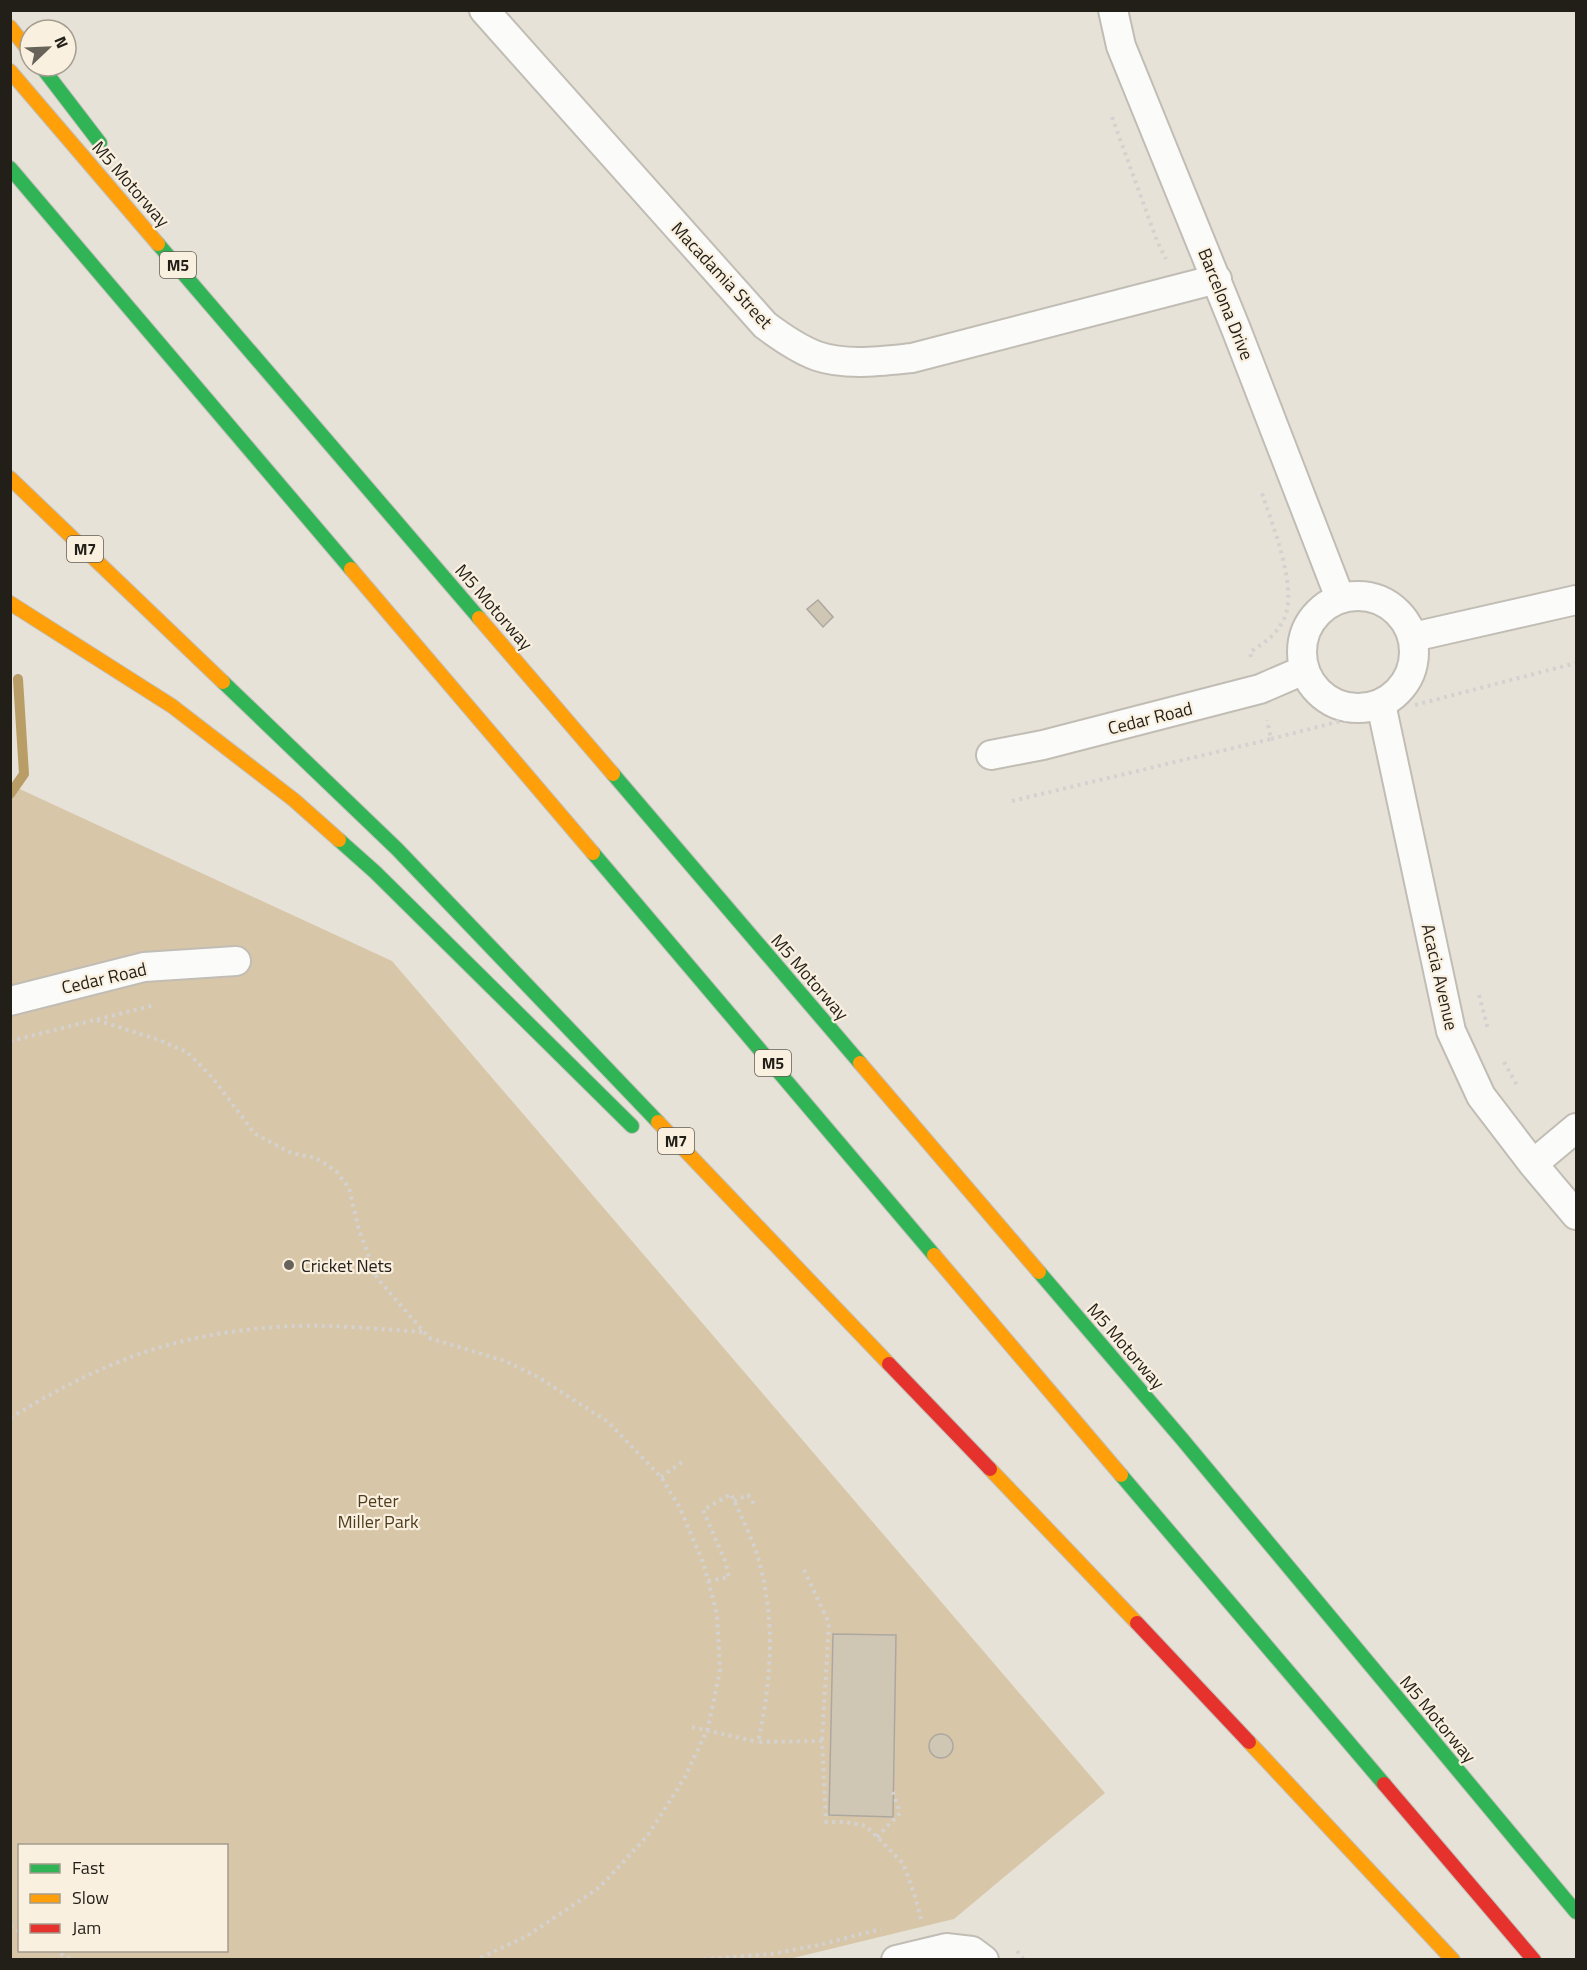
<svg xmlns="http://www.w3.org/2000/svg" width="1587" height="1970" viewBox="0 0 1587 1970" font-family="'Titillium Web',sans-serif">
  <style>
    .green { fill: #d8c6a8; fill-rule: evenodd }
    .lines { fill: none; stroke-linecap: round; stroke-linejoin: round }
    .stream { stroke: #b99d67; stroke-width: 10 }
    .building { fill: #d0c6b4; stroke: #aca8a1; stroke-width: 1.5 }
    .street-casing { stroke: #c1bdb5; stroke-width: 32 }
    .fast-casing { stroke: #c2bfba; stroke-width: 16 }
    .slow-casing { stroke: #c2bfba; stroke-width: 16 }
    .jam-casing { stroke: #c2bfba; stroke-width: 16 }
    .path { stroke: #d3d2d0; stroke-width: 4; stroke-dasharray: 3 4.5; stroke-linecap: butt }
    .street { stroke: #fbfbf9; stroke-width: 28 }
    .fast { stroke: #30b455; stroke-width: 14 }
    .slow { stroke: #ff9f0a; stroke-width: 14 }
    .jam { stroke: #e5322d; stroke-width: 14 }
    .poi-dot { fill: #67635b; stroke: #faf0df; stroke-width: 2 }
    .labels { text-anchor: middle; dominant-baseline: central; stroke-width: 4.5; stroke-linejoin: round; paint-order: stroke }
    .shield { fill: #faf0df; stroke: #635d54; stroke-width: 1.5 }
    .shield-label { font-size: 16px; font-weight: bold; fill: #221e18 }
    .street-label { font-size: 18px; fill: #221e18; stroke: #faf0df }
    .poi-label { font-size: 18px; fill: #221e18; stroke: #faf0df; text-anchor: start }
    .park-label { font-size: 18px; fill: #4f3d1e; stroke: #faf0df }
  </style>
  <rect width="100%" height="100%" fill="#e7e2d8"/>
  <!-- green -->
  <path class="green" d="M11,785l381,176 713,832 -151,126 -165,40 -778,1zM20,1846h206v104h-206z"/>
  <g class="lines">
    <!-- stream -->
    <path class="stream" d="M10,794l14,-20 -6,-95"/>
  </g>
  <!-- building -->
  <path class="building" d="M818,600l15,17 -10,10 -16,-18z
    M833,1634l63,1 -3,182 -64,-2z
    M929 1746a12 12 0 1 1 24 0a12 12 0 1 1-24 0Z"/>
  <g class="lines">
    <defs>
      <path id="street" d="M484,10l281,315c16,12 33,24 52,31 29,10 65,5 95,2l305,-79
        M1113,10l8,36 115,283 104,269
        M1302 652a56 56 0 1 1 112 0a56 56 0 1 1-112 0Z
        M1413,637l163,-37
        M1381,704l70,327 30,65 52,68 43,51
        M991,755l52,-10 217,-56 44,-19
        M10,1001l134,-34 92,-6
        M1533,1164l43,-36
        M896,1960l50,-12 26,3 12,9"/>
      <path id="fast" d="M41,66l59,77
        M10,168l341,401
        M158,244l321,374
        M223,682l174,167 261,273
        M613,774l247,289
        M339,840l36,32 257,254
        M593,853l341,402
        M1039,1272l143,167 394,473
        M1121,1475l263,309"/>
      <path id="slow" d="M10,27l20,25
        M10,71l148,173
        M10,478l213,204
        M351,569l242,284
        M10,603l162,103 122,94 45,40
        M479,618l134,156
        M860,1063l179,209
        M658,1122l231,242
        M934,1255l187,220
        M990,1469l147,154
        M1249,1742l204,218"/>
      <path id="jam" d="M889,1364l101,105
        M1137,1623l112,119
        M1384,1784l150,176"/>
    </defs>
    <!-- street casing -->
    <use href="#street" class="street-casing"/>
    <!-- fast casing -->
    <use href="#fast" class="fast-casing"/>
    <!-- slow casing -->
    <use href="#slow" class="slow-casing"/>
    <!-- jam casing -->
    <use href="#jam" class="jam-casing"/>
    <!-- path -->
    <path class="path" d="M1112,117l45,124 9,18
      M1251,657l-1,-5c14,-9 25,-16 33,-31 17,-31 -12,-99 -22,-131
      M1415,705l161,-42
      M1271,739l81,-21
      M1012,801l259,-62 -4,-19
      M1479,995l9,34
      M97,1020l62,20 28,12 25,25 43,57 36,19 25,5 20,13 13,17 10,42 18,48 52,60 76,23 33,16 70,45 53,55 19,31 24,57 13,49 3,56 -12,58 -23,49 -37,58 -48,52 -73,49 -51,24
      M10,1041l145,-36
      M1504,1062l14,25
      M10,1418c35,-21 69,-40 106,-55 63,-27 143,-39 211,-37 32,1 65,4 97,6
      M661,1477l21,-15
      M734,1501l14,-6 8,12
      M804,1570l25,53 -7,118
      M708,1581l21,-4 -4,-16 -22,-51 28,-16c9,20 19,40 26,60 19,64 15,124 1,188l64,-1 4,81h19l21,4 37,37 12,33 6,23
      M692,1727l66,15
      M877,1837l23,-24 -7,-21
      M10,1926l10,6
      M54,1950l18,10
      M1017,1951l7,9
      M696,1960l75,-6 48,-9 62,-16"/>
    <!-- street -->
    <use href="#street" class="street"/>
    <!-- fast -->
    <use href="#fast" class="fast"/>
    <!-- slow -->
    <use href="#slow" class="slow"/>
    <!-- jam -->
    <use href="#jam" class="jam"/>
  </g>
  <!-- markers -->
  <circle class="poi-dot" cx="289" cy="1265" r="6"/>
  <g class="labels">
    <!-- shield labels -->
    <g class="shield">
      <rect x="160" y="252" width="36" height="26" rx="4.5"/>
      <rect x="67" y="536" width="36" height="26" rx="4.5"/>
      <rect x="755" y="1050" width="36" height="26" rx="4.5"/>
      <rect x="658" y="1128" width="36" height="26" rx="4.5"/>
    </g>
    <g class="shield-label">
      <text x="178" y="265">M5</text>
      <text x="85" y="549">M7</text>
      <text x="773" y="1063">M5</text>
      <text x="676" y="1141">M7</text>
    </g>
    <!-- street labels -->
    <g class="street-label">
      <text transform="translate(131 184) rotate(49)">M5 Motorway</text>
      <text transform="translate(722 275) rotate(47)">Macadamia Street</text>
      <text transform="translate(1226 304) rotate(68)">Barcelona Drive</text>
      <text transform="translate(494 607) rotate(49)">M5 Motorway</text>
      <text transform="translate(1150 718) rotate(-14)">Cedar Road</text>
      <text transform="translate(810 977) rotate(49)">M5 Motorway</text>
      <text transform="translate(1440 977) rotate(77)">Acacia Avenue</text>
      <text transform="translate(104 978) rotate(-13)">Cedar Road</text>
      <text transform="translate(1126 1346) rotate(49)">M5 Motorway</text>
      <text transform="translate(1438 1719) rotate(50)">M5 Motorway</text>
    </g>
    <!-- poi labels -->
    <g class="poi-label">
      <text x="301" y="1265">Cricket Nets</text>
    </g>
    <!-- park labels -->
    <g class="park-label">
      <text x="378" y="1500">Peter<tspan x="378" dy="21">Miller Park</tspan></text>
    </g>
  </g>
  <!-- border -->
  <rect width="1587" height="1970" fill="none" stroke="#221e18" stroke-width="24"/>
  <!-- legend -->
  <rect x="18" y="1844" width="210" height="108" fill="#faf0df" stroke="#a49c8f" stroke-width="1.5"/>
  <rect x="30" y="1864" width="30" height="9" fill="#30b455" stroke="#a49c8f" stroke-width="1.5"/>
  <text x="72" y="1874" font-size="18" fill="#221e18">Fast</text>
  <rect x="30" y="1894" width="30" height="9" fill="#ff9f0a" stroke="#a49c8f" stroke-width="1.5"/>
  <text x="72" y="1904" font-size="18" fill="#221e18">Slow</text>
  <rect x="30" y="1924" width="30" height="9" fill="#e5322d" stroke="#a49c8f" stroke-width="1.5"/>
  <text x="72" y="1934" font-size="18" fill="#221e18">Jam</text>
  <!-- north arrow -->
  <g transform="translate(48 48) rotate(67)"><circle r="28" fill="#faf0df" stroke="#a49c8f" stroke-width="1.5"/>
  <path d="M0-4.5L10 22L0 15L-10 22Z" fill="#67635b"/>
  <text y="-9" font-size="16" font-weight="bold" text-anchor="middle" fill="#221e18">N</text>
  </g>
</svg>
